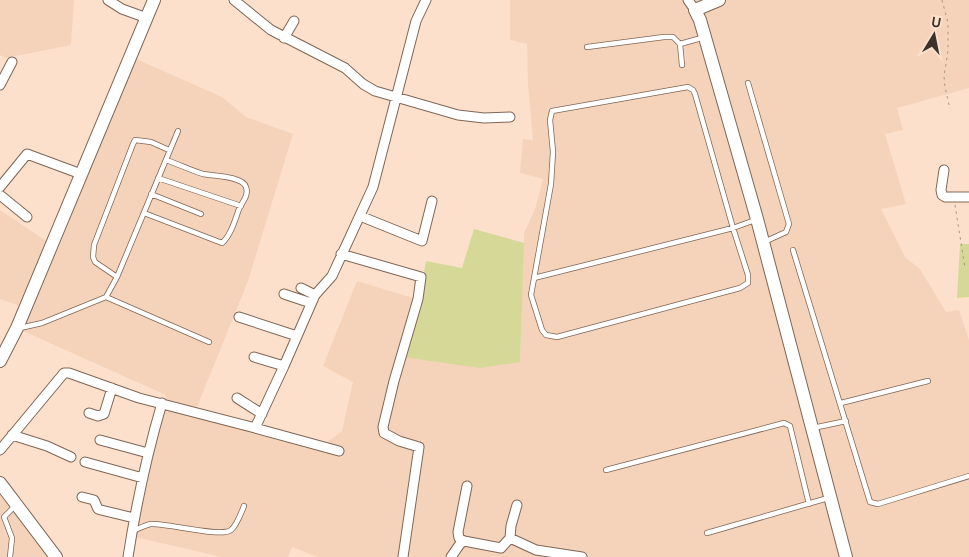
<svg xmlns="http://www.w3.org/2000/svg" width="969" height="557" viewBox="0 0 969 557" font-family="Overpass,sans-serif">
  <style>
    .built { fill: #f4d3ba }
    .green { fill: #d5d897 }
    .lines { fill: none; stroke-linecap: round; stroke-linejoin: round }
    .lane-casing { stroke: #7f6655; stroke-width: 6 }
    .street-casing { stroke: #7f6655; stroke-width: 11 }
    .secondary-casing { stroke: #7f6655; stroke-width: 14 }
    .path { stroke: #aa9587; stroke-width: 1; stroke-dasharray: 2.5 4; stroke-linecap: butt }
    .lane { stroke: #fff; stroke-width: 4.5 }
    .street { stroke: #fff; stroke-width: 9 }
    .secondary { stroke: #fff; stroke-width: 12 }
  </style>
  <rect width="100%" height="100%" fill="#fce0cc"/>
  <!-- built -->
  <path class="built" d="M0,0h74l-3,45 -65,13 -6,-3z
    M510,0h459v88l-72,20 6,22 -18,4 21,70 -25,5 24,48 15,12 26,43 13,-2 10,30v217h-651l-26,-10 -4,10h-66l-87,-20 31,-142 -143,-64 8,-21 -31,-11v-89l58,39 76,-191 88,39 24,20 47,17 -45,147 -51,126 39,21 84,20 22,-17 11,-49 -30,-16 34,-85 62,19 101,62 4,-129 11,-24 8,-30 -23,-6 3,-34 10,1 -5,-56 -1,-40 -17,-4z
    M0,495l49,62h-49z"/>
  <!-- green -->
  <path class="green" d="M474,229l50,14 -4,119 -40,6 -77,-11 16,-57 7,-39 36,7z
    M960,244h9v53l-12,1z"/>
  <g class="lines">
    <defs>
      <path id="lane" d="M680,44l25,-7
        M587,47l77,-10h9l7,7 2,21
        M748,83l41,141 -3,8 -22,10
        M688,87l5,3 2,4 38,134 15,47v8l-8,5 -183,49 -11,-2 -4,-5 -11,-35 20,-111 2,-32 -3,-32 2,-9z
        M158,178l83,28
        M151,194l50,20
        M144,213l78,30c9,-8 13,-23 17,-34 3,-7 10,-13 7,-22 -3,-11 -34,-11 -43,-13 -13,-4 -25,-10 -37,-14
        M793,250l77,252 8,2 91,-28
        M117,277l-22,-15 -2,-5 1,-12 39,-101 2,-4 16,2 18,8
        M534,278l199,-50 22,-8
        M106,297l11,-20 61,-146
        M20,328l22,-5 64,-26 103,45
        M841,403l87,-22
        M813,428l33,-7
        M606,470l178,-47 6,3 19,78
        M133,531c5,-2 12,-6 18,-7 16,-1 71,14 80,6 6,-5 10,-17 13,-24
        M707,533l121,-35
        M10,557l2,-19 -8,-21 12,-12"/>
      <path id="street" d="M108,0l14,9 25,9
        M234,0l37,30 74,38 18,16 12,7 83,24 26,3 26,-1
        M688,0l7,10
        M284,38l10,-17
        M0,85l12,-23
        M944,170l-3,20 1,5 3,2h24
        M0,187l27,-33 54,20
        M0,195l27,22
        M360,216l62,25 10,-40
        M341,254l80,23 -3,22 -24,82 -11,46 1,6 15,8 20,6 -16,110
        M301,288l14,7
        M284,294l27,9
        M239,317l58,19
        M254,357l30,9
        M237,398l25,16
        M89,413l9,3 6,-2 8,-26
        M12,435l35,11 24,11
        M100,440l48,13
        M0,450l64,-77h5l70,25 116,30
        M339,451l-84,-23 29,-62 31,-71 17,-19 41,-89 43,-166 10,-21
        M85,462l58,16
        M467,486l-9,46 1,6 5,3 37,7 9,-10 26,12 46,7
        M82,497l12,3 4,9 3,1 33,8
        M510,538l1,-12 6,-21
        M128,557c8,-52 19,-103 34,-154
        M451,557l9,-13 4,-3"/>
      <path id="secondary" d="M719,0l-24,10 5,10 57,199 89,338
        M0,361l17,-33 137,-328
        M0,483l56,74"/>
    </defs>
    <!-- lane casing -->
    <use href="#lane" class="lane-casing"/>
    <!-- street casing -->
    <use href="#street" class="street-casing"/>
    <!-- secondary casing -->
    <use href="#secondary" class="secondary-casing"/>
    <!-- path -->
    <path class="path" d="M942,0l6,23v28l-4,25 1,11 5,22
      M955,205l10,63"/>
    <!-- lane -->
    <use href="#lane" class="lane"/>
    <!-- street -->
    <use href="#street" class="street"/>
    <!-- secondary -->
    <use href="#secondary" class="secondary"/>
  </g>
  <!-- north arrow -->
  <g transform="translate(934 35) rotate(10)" stroke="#fce0cc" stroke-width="4" paint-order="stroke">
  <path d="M0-4L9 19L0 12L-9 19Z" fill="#3d322b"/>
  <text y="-8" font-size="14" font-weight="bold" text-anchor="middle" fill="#3d322b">U</text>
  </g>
</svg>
